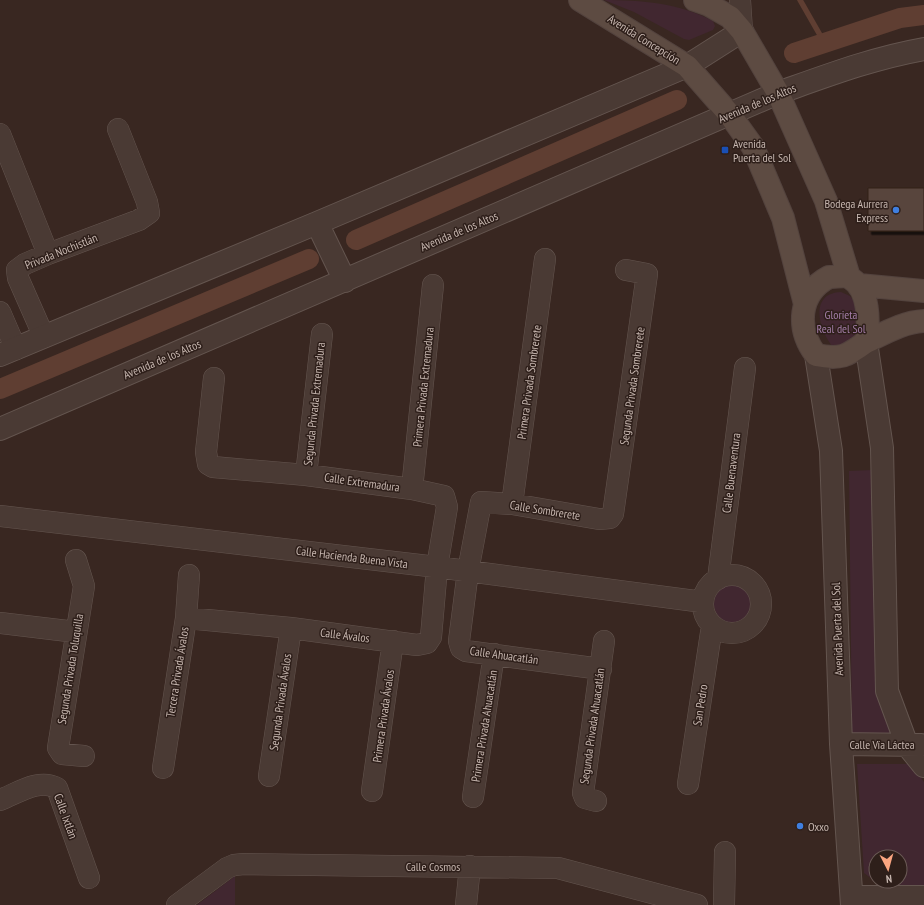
<svg xmlns="http://www.w3.org/2000/svg" width="924" height="905" viewBox="0 0 924 905" font-family="'PT Sans Narrow',sans-serif">
  <style>
    .green { fill: #412730; fill-rule: evenodd }
    .lines { fill: none; stroke-linecap: round; stroke-linejoin: round }
    .stream { stroke: #5f3e32; stroke-width: 5.5 }
    .canal { stroke: #5f3e32; stroke-width: 20 }
    .building { fill: #59443c; stroke: #30211c; filter: url(#shadow) }
    .minor-casing { stroke: #64554f; stroke-width: 22 }
    .tertiary-casing { stroke: #64554f; stroke-width: 24 }
    .secondary-casing { stroke: #53433e; stroke-width: 24 }
    .minor { stroke: #4a3a34; stroke-width: 21 }
    .tertiary { stroke: #4a3a34; stroke-width: 22 }
    .secondary { stroke: #5d4b42; stroke-width: 22 }
    .transit-dot { fill: #1a4fb4; stroke: #2e1f1a; stroke-width: 1.5 }
    .shop-dot { fill: #3f7fe0; stroke: #2e1f1a; stroke-width: 1.5 }
    .labels { text-anchor: middle; dominant-baseline: central; stroke-width: 3; stroke-linejoin: round; paint-order: stroke }
    .street-label { font-size: 12px; fill: #c6b6af; stroke: #2e1f1a }
    .poi-label { font-size: 12px; fill: #c6b6af; stroke: #2e1f1a; text-anchor: start }
    .park-label { font-size: 12px; fill: #a37da7; stroke: #2e1f1a }
  </style>
  <defs>
    <filter id="shadow"><feDropShadow dx="3.5" dy="3.5" stdDeviation="0" flood-color="#0009"/></filter>
  </defs>
  <rect width="100%" height="100%" fill="#392721"/>
  <!-- green -->
  <path class="green" d="M604,0c37,0 76,3 109,21l2,5 -2,4 -24,10 -5,-1 -50,-27z
    M841,292l9,4 5,6 6,37 -27,9c-15,-16 -26,-55 7,-56z
    M873,470l25,265h-46l-3,-264z
    M714 604a19 19 0 1 1 38 0a19 19 0 1 1-38 0Z
    M857,764h54l13,18v103h-44l-16,-12zM876,857h24v24h-24z
    M235,876v29h-38z"/>
  <g class="lines">
    <!-- stream -->
    <path class="stream" d="M800,0l24,42"/>
    <!-- canal -->
    <path class="canal" d="M794,53l106,-35 24,-3
      M356,240l321,-140
      M0,389l309,-130"/>
  </g>
  <!-- building -->
  <path class="building" d="M868,188h56v43h-56z"/>
  <g class="lines">
    <defs>
      <path id="minor" d="M740,0l2,31
        M0,134l48,120
        M0,312l16,37
        M44,337l-26,-59 -1,-8 8,-6 23,-10 91,-34 10,-7 -2,-11 -29,-73
        M306,475l16,-141
        M412,489l21,-204
        M512,504l33,-245
        M0,516l437,51 266,35
        M76,560l8,26 -26,162 4,6 22,2
        M703 604a29 29 0 1 1 58 0a29 29 0 1 1-58 0Z
        M718,579l27,-211
        M186,618l105,10 126,17 10,-2 4,-6 6,-70 10,-60 -3,-11 -32,-7 -106,-14 -93,-8 -5,-3 -2,-12 8,-74
        M0,623l76,9
        M601,669l-135,-18 -5,-3 -2,-7 9,-70 13,-69 31,2 87,15 11,-1 3,-4 34,-240 -21,-4
        M163,768l23,-150 3,-43
        M269,776l22,-148
        M688,784l24,-158
        M372,791l21,-150
        M473,797l21,-143
        M0,800c18,-7 39,-22 57,-12l32,90
        M596,801l-11,-3 -2,-5 21,-152
        M177,905l50,-37 7,-3 10,-1 314,4 139,37
        M466,905l4,-39
        M724,905l1,-53"/>
      <path id="tertiary" d="M317,223l28,58
        M866,342l16,106 5,243 20,54 17,21
        M0,355l317,-132 370,-157 55,-35
        M816,355l15,96 10,293 11,161
        M0,429l778,-336c48,-17 95,-35 146,-44
        M841,744l80,1
        M853,897h71"/>
      <path id="secondary" d="M580,0l107,66 43,49 23,32 30,71 22,86
        M695,0l14,5 21,12 12,14 36,62 48,108 23,76
        M829,277c6,0 16,-2 21,1 20,11 19,45 16,64 -19,14 -25,18 -50,13 -20,-26 -18,-62 13,-78z
        M859,285l65,6
        M866,342c19,-9 37,-20 58,-21"/>
    </defs>
    <!-- minor casing -->
    <use href="#minor" class="minor-casing"/>
    <!-- tertiary casing -->
    <use href="#tertiary" class="tertiary-casing"/>
    <!-- secondary casing -->
    <use href="#secondary" class="secondary-casing"/>
    <!-- minor -->
    <use href="#minor" class="minor"/>
    <!-- tertiary -->
    <use href="#tertiary" class="tertiary"/>
    <!-- secondary -->
    <use href="#secondary" class="secondary"/>
  </g>
  <!-- markers -->
  <rect class="transit-dot" x="721" y="146" width="8" height="8" rx="2"/>
  <g class="shop-dot">
    <circle cx="896" cy="210" r="4"/>
    <circle cx="800" cy="826" r="4"/>
  </g>
  <g class="labels">
    <!-- street labels -->
    <g class="street-label">
      <text transform="translate(644 39) rotate(32)">Avenida Concepción</text>
      <text transform="translate(757 103) rotate(-23)">Avenida de los Altos</text>
      <text transform="translate(459 231) rotate(-23)">Avenida de los Altos</text>
      <text transform="translate(61 251) rotate(-22)">Privada Nochistlán</text>
      <text transform="translate(162 359) rotate(-23)">Avenida de los Altos</text>
      <text transform="translate(529 382) rotate(-82)">Primera Privada Sombrerete</text>
      <text transform="translate(632 386) rotate(-82)">Segunda Privada Sombrerete</text>
      <text transform="translate(423 387) rotate(-84)">Primera Privada Extremadura</text>
      <text transform="translate(314 404) rotate(-84)">Segunda Privada Extremadura</text>
      <text transform="translate(731 473) rotate(-83)">Calle Buenaventura</text>
      <text transform="translate(362 482) rotate(8)">Calle Extremadura</text>
      <text transform="translate(545 510) rotate(9)">Calle Sombrerete</text>
      <text transform="translate(352 557) rotate(7)">Calle Hacienda Buena Vista</text>
      <text transform="translate(837 629) rotate(-92)">Avenida Puerta del Sol</text>
      <text transform="translate(345 635) rotate(7)">Calle Ávalos</text>
      <text transform="translate(504 655) rotate(8)">Calle Ahuacatlán</text>
      <text transform="translate(70 669) rotate(-81)">Segunda Privada Toluquilla</text>
      <text transform="translate(177 672) rotate(-81)">Tercera Privada Ávalos</text>
      <text transform="translate(280 702) rotate(-82)">Segunda Privada Ávalos</text>
      <text transform="translate(700 705) rotate(-81)">San Pedro</text>
      <text transform="translate(383 716) rotate(-82)">Primera Privada Ávalos</text>
      <text transform="translate(484 726) rotate(-81)">Primera Privada Ahuacatlán</text>
      <text transform="translate(592 726) rotate(-82)">Segunda Privada Ahuacatlán</text>
      <text x="882" y="744">Calle Vía Láctea</text>
      <text transform="translate(66 816) rotate(70)">Calle Ixtlán</text>
      <text x="433" y="866">Calle Cosmos</text>
    </g>
    <!-- poi labels -->
    <g class="poi-label">
      <text x="733" y="143">Avenida<tspan x="733" dy="14">Puerta del Sol</tspan></text>
      <text x="888" y="203" text-anchor="end">Bodega Aurrera<tspan x="888" dy="14">Express</tspan></text>
      <text x="808" y="826">Oxxo</text>
    </g>
    <!-- park labels -->
    <g class="park-label">
      <text x="841" y="314">Glorieta<tspan x="841" dy="14">Real del Sol</tspan></text>
    </g>
  </g>
  <!-- north arrow -->
  <g transform="translate(888 869) rotate(174)"><circle r="19" fill="#2e1f1a" stroke="#6b5b56"/>
  <path d="M0-3L7 15L0 10L-7 15Z" fill="#faa580"/>
  <text y="-6" font-size="11" font-weight="bold" text-anchor="middle" fill="#c6b6af">N</text>
  </g>
</svg>
